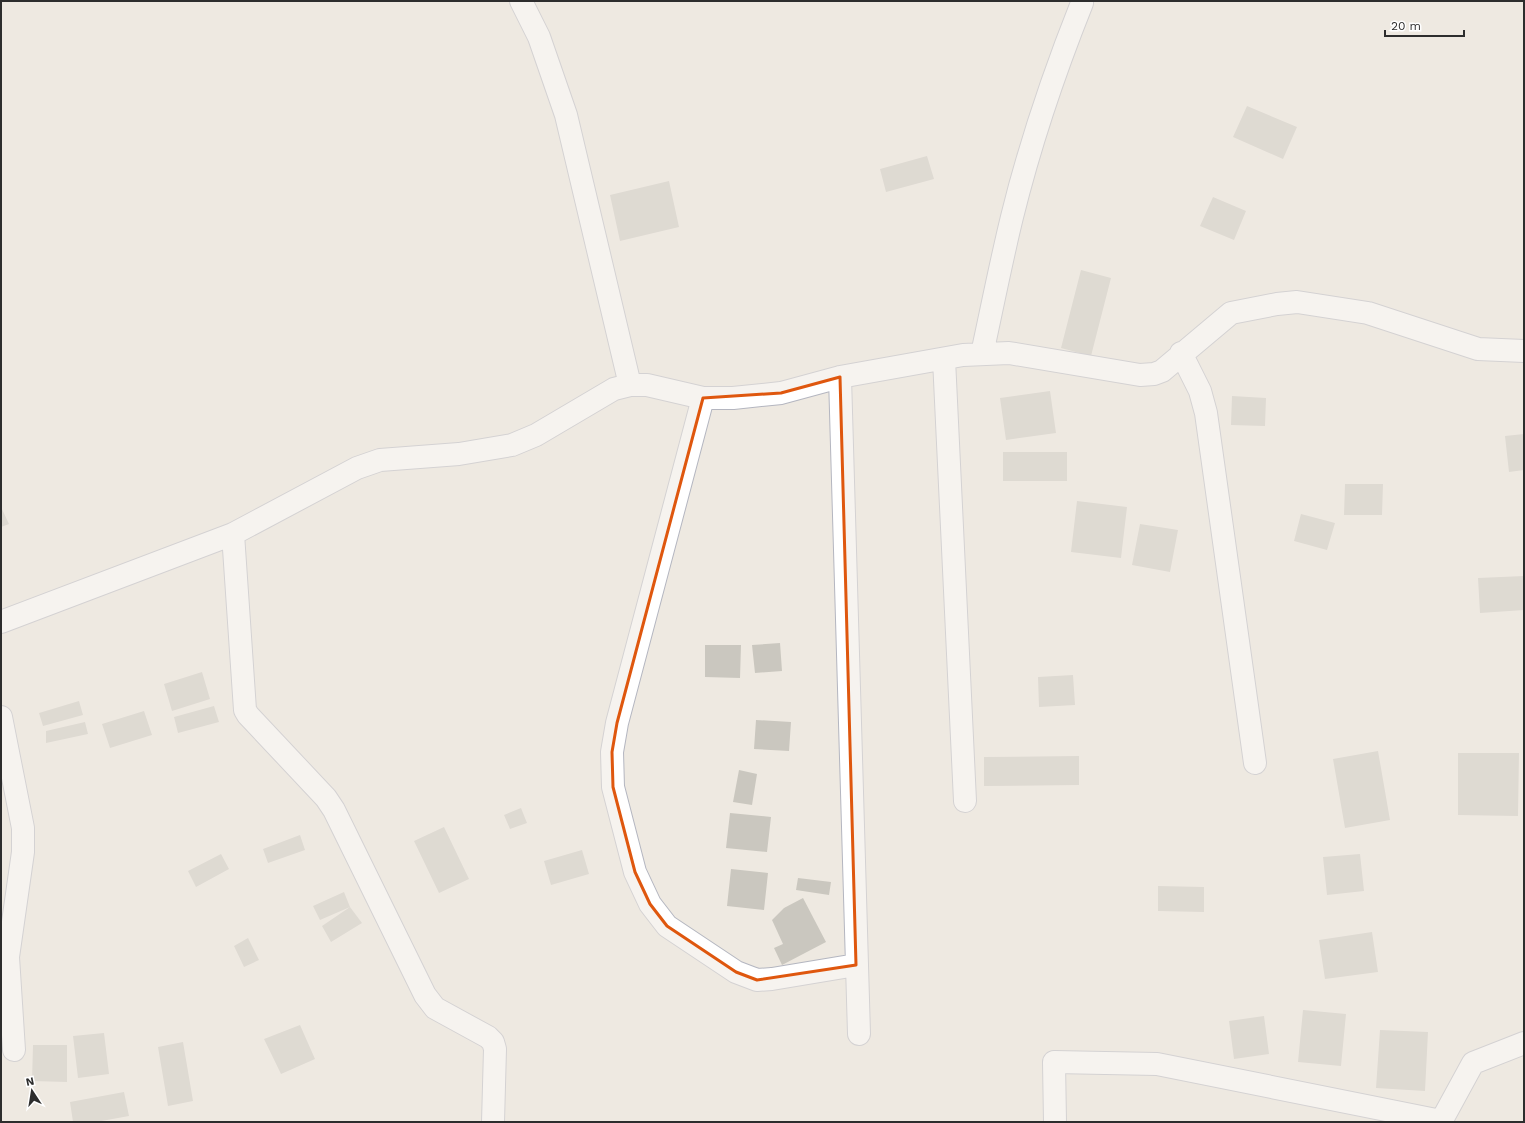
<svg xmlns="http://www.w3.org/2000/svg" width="1525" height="1123" viewBox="0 0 1525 1123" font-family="'Work Sans',sans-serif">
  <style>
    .building { fill: #cac7bf }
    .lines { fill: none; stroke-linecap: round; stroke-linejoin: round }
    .minor-casing { stroke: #b4b6c0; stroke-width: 24 }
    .minor { stroke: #fff; stroke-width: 22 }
    .marked { fill: none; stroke: #df570e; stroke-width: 3; stroke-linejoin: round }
  </style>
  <rect width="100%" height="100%" fill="#eee9e1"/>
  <!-- building -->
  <path class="building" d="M1247,106l50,21 -14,32 -50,-22z
    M927,156l7,23 -48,13 -6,-23z
    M669,181l10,46 -59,14 -10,-46z
    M1213,197l33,14 -12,29 -34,-14z
    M1081,270l30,8 -20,78 -30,-8z
    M1050,391l6,42 -50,7 -6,-42z
    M1232,396l34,2 -1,28 -34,-1z
    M1524,434v36l-15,2 -4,-36z
    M1003,452h64v29h-64z
    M1345,484h38l-1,31h-38z
    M1077,501l50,6 -6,51 -50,-6z
    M1,507l8,17 -8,3z
    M1301,514l34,9 -8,27 -33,-9z
    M1140,524l38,6 -8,42 -38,-7z
    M1524,576v34l-44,3 -2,-35z
    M780,643l2,28 -27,2 -3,-28z
    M705,645h36l-1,33 -35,-1z
    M202,672l8,27 -38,12 -8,-27z
    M1073,675l2,30 -36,2 -1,-30z
    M79,701l4,14 -40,11 -4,-13z
    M214,706l5,16 -41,11 -4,-16z
    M144,711l8,24 -42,13 -8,-24z
    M756,720l35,2 -2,29 -35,-2z
    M85,722l3,12 -42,9v-12z
    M1378,751l12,69 -45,8 -12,-69z
    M1458,753h61l-1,63 -60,-1z
    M1079,756v29l-95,1v-29z
    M739,770l18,4 -5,31 -19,-3z
    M521,808l6,15 -17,6 -6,-14z
    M730,813l41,4 -4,35 -41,-4z
    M444,827l25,52 -30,14 -25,-52z
    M300,835l5,15 -37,13 -5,-14z
    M582,850l7,24 -38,11 -7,-24z
    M221,854l8,15 -33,18 -8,-16z
    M1360,854l4,37 -37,4 -4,-38z
    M731,869l37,4 -4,37 -37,-4z
    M798,878l33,4 -2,13 -33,-5z
    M1158,886l46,1v25l-46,-1z
    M344,892l6,15 -30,13 -7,-14z
    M803,898l23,44 -44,23 -8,-17 9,-4 -11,-24 12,-12z
    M350,907l12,16 -31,19 -9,-16z
    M1372,932l6,40 -53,7 -6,-39z
    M248,938l11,22 -15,7 -10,-21z
    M1303,1010l43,4 -5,52 -43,-4z
    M1264,1016l5,38 -35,5 -5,-38z
    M300,1025l15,34 -34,15 -17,-35z
    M1380,1030l48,2 -3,59 -49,-3z
    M104,1033l5,41 -31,4 -5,-42z
    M183,1042l10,59 -25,5 -10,-59z
    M33,1045h34v37l-35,-1z
    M124,1092l5,24 -33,6h-23l-3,-20z"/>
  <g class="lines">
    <defs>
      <path id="minor" d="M521,1l18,36 27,78 64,270
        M1181,353l19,38 6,22 49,350
        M982,354c10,-46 19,-92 30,-137 18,-73 42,-144 70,-214
        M944,359l21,442
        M840,377l19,657
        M703,398l-86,325 -5,29 1,35 22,85 15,32 17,22 69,46 21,8 15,-1 84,-14
        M233,534l12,176 3,5 78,83 8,12 91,185 10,13 53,29 5,5 2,7 -2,73
        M1,622l232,-88 124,-66 23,-8 79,-6 53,-9 24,-10 78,-46 16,-4h17l56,13h30l48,-5 59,-16 123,-22 46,-2 131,22 14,-1 8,-3 69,-58 46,-9 20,-2 71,11 110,36 46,2
        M1,717l22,111v24l-15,105 6,93
        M1055,1122l-1,-60 103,2 279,56 7,-2 30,-55 51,-20"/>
    </defs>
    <!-- minor casing -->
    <use href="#minor" class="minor-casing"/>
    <!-- minor -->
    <use href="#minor" class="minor"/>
  </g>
  <!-- marked area -->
  <path d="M0 0H1525V1123H0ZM840,377l16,588 -99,15 -21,-8 -69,-46 -17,-22 -15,-32 -22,-85 -1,-35 5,-29 86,-325 78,-5z" fill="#eee9e1" fill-opacity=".55" fill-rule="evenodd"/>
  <path class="marked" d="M840,377l16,588 -99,15 -21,-8 -69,-46 -17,-22 -15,-32 -22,-85 -1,-35 5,-29 86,-325 78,-5z"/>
  <!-- border -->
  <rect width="1525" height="1123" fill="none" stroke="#2d2d2d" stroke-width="4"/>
  <!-- north arrow -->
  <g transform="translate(32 1091) rotate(348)" stroke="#ffffff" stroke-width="3" paint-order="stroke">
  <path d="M0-3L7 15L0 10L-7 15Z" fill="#2d2d2d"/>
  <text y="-6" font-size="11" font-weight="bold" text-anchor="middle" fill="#2d2d2d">N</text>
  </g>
  <!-- scale -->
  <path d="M1385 30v6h79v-6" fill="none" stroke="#2d2d2d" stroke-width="2"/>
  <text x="1391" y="30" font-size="12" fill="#2d2d2d" stroke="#ffffff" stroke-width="3" paint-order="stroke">20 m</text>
</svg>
